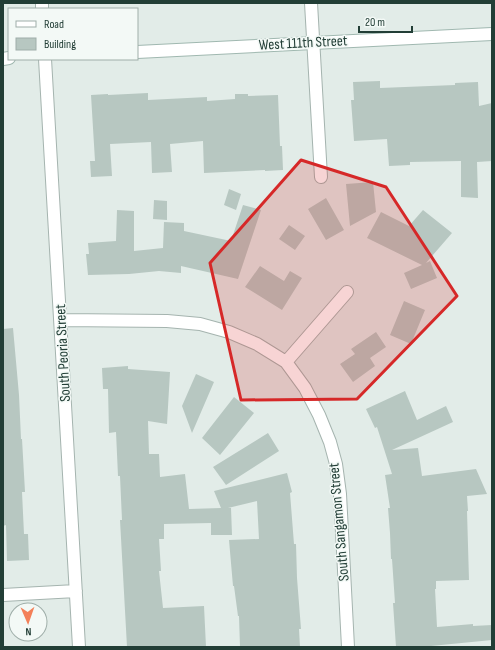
<svg xmlns="http://www.w3.org/2000/svg" width="495" height="650" viewBox="0 0 495 650" font-family="'Sofia Sans Condensed',sans-serif">
  <style>
    .building { fill: #b7c7c1 }
    .lines { fill: none; stroke-linecap: round; stroke-linejoin: round }
    .minor-casing { stroke: #a5b4af; stroke-width: 14 }
    .secondary-casing { stroke: #a0b8b0; stroke-width: 14 }
    .minor { stroke: #fff; stroke-width: 12 }
    .secondary { stroke: #fff; stroke-width: 12 }
    .marked { fill: #d62828; fill-opacity: 0.2; stroke: #d62828; stroke-width: 3; stroke-linejoin: round }
    .labels { text-anchor: middle; dominant-baseline: central; stroke-width: 3; stroke-linejoin: round; paint-order: stroke }
    .street-label { font-size: 15px; fill: #223e36; stroke: #f3f9f6 }
  </style>
  <rect width="100%" height="100%" fill="#e2ece8"/>
  <!-- building -->
  <path class="building" d="M380,81v7l75,-3v-2l23,-1 1,24 13,-3v58l-15,1 1,36 -17,-1v-36l-51,1v3l-21,1 -2,-27 -33,2 -3,-41h3l-1,-18z
    M148,93v7l59,-3v4l28,-2v-5h13v2l30,-1 2,51h2l1,24 -18,1v-1l-61,3 -1,-32 -33,3 2,28 -20,1 -1,-31 -41,2 2,32 -21,1 -1,-16h5l-4,-66 17,-1v1z
    M373,182l3,30 -26,14 -4,-42z
    M229,189l12,5 -5,16 -12,-5z
    M326,198l18,32 -18,10 -18,-31z
    M154,200l13,1v19l-14,-1z
    M243,205l18,5 -23,69 -57,-13v7l-22,-2 -30,3 -41,1 -2,-21h3l-1,-11 28,-2 1,-31 17,1v40l29,-3 1,-26 20,1v8l47,10z
    M423,210l29,23 -26,30 4,-2 7,17 -26,11 -7,-16 18,-8 -55,-27 14,-26 28,14z
    M289,225l16,11 -10,14 -16,-11z
    M260,266l24,15 6,-10 12,7 -20,32 -37,-23z
    M404,301l21,9 -14,34 -21,-9z
    M13,328l6,67 2,44h1l3,53h-3l2,42h4l1,26 -22,1 -1,-36 -3,1v-197z
    M376,332l10,15 -16,11 5,8 -22,16 -13,-18 15,-10 -4,-5z
    M128,366v3l42,3 -3,52 -19,-3 1,33h10l1,23 25,-3 4,35 32,-1 -7,-17 73,-18 5,19 -2,1 4,51h2l1,34 4,51h-2l1,18h-60l-1,-31h-1l-4,-30h-1l-4,-46 30,-1 -2,-38 -29,7h3l1,27h-21v-12l-47,1v15h-5l2,32h-2l4,37 41,-2 2,41h-79l-7,-127h2l-2,-44h-2l-2,-44 -7,1 -1,-44h-5l-1,-21z
    M196,374l18,8 -22,51 -10,-27z
    M405,391l12,29 29,-14 7,16 -61,28 26,-2 4,28 54,-7 11,25 -20,2 1,15h-1l2,69 -33,1v8h-1l2,38 36,-3v2l19,-1v15l-61,6v1h-35l-3,-44h2l-3,-44h-1l-1,-26 -2,-25h2l-5,-33 7,-1 -15,-47 -2,1 -9,-19z
    M234,397l20,16 -34,42 -18,-17z
    M268,433l11,18 -53,34 -13,-18z"/>
  <g class="lines">
    <defs>
      <path id="minor" d="M42,3v6
        M311,3l10,174
        M45,59l34,588
        M61,320l106,1 33,3 29,8 28,12 29,18 19,26 14,27 11,27 6,22 4,30 8,153
        M286,362l61,-70
        M3,595l73,-4"/>
      <path id="secondary" d="M137,52l355,-18
        M3,59l6,-1"/>
    </defs>
    <!-- minor casing -->
    <use href="#minor" class="minor-casing"/>
    <!-- secondary casing -->
    <use href="#secondary" class="secondary-casing"/>
    <!-- minor -->
    <use href="#minor" class="minor"/>
    <!-- secondary -->
    <use href="#secondary" class="secondary"/>
  </g>
  <!-- marked area -->
  <path class="marked" d="M301,160l85,27 71,109 -100,103 -116,1 -31,-137z"/>
  <g class="labels">
    <!-- street labels -->
    <g class="street-label">
      <text transform="translate(303 43) rotate(-3)">West 111th Street</text>
      <text transform="translate(63 353) rotate(-93)">South Peoria Street</text>
      <text transform="translate(339 522) rotate(-95)">South Sangamon Street</text>
    </g>
  </g>
  <!-- border -->
  <rect width="495" height="650" fill="none" stroke="#223e36" stroke-width="8"/>
  <!-- legend -->
  <rect x="8" y="8" width="130" height="52" fill="#f3f9f6" stroke="#9faea9"/>
  <rect x="16" y="21" width="20" height="6" fill="#ffffff" stroke="#9faea9"/>
  <text x="44" y="28" font-size="12" fill="#223e36">Road</text>
  <rect x="16" y="38" width="20" height="12" fill="#b7c7c1" stroke="#9faea9"/>
  <text x="44" y="48" font-size="12" fill="#223e36">Building</text>
  <!-- north arrow -->
  <g transform="translate(28 622) rotate(178)"><circle r="19" fill="#f3f9f6" stroke="#9faea9"/>
  <path d="M0-3L7 15L0 10L-7 15Z" fill="#f38059"/>
  <text y="-6" font-size="11" font-weight="bold" text-anchor="middle" fill="#223e36">N</text>
  </g>
  <!-- scale -->
  <path d="M359 26v6h53v-6" fill="none" stroke="#223e36" stroke-width="2"/>
  <text x="365" y="26" font-size="12" fill="#223e36" stroke="#f3f9f6" stroke-width="3" paint-order="stroke">20 m</text>
</svg>
